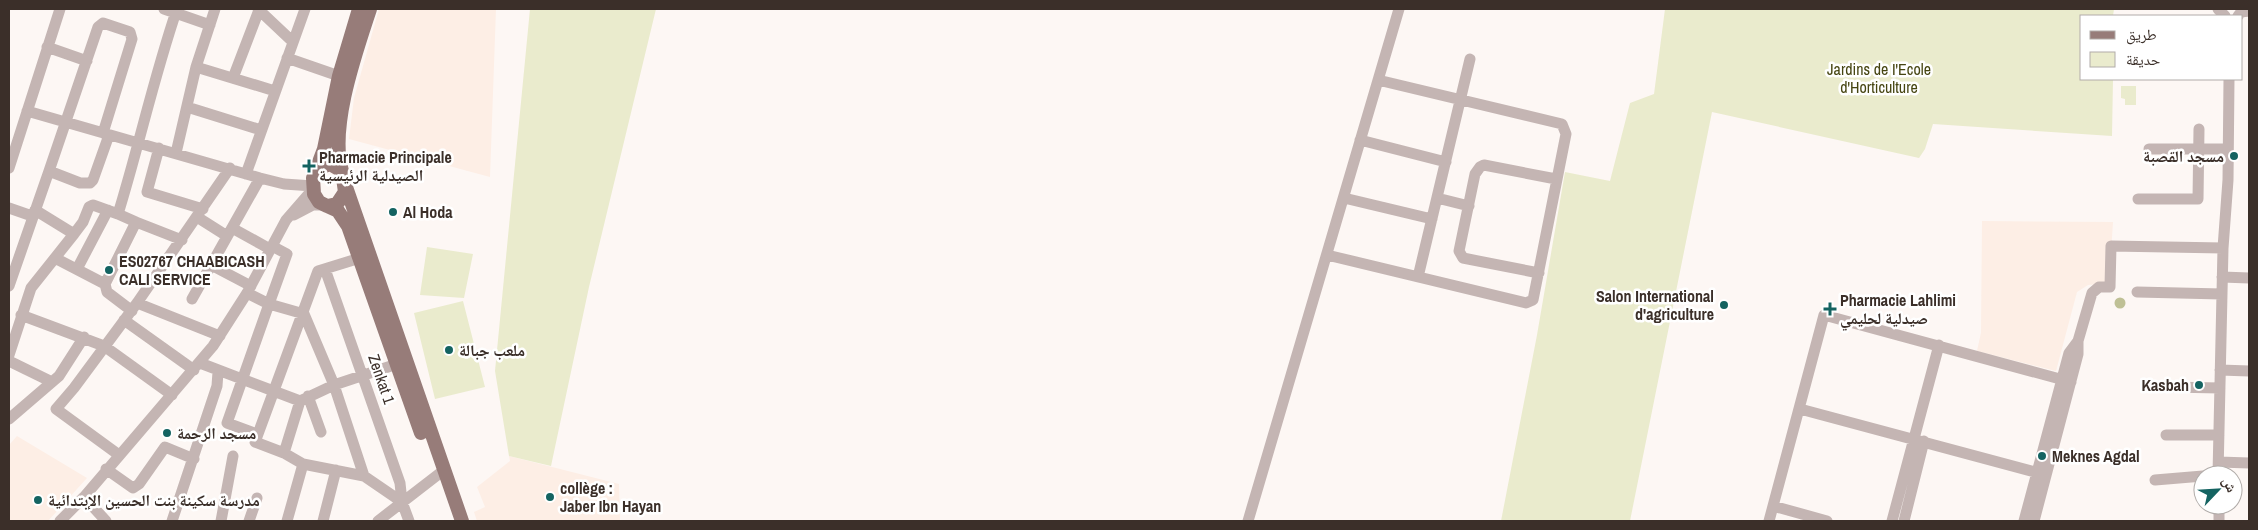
<svg xmlns="http://www.w3.org/2000/svg" width="2258" height="530" viewBox="0 0 2258 530" font-family="'Archivo Narrow','Noto Naskh Arabic',sans-serif">
  <style>
    .built { fill: #fdeee5 }
    .green { fill: #eaebcd }
    .forest { fill: #bfc095 }
    .lines { fill: none; stroke-linecap: round; stroke-linejoin: round }
    .minor { stroke: #c4b5b3; stroke-width: 11 }
    .major { stroke: #977c79; stroke-width: 14 }
    .poi-dot { fill: #146361; stroke: #fff; stroke-width: 2 }
    .labels { text-anchor: middle; dominant-baseline: central; stroke-width: 5; stroke-linejoin: round; paint-order: stroke }
    .park-label { font-size: 16px; fill: #464512; stroke: #fff }
    .poi-label { font-size: 16px; font-weight: bold; fill: #3b2f29; stroke: #fff; text-anchor: start }
    .street-label { font-size: 16px; fill: #3b2f29; stroke: #fff }
  </style>
  <rect width="100%" height="100%" fill="#fdf7f4"/>
  <!-- built -->
  <path class="built" d="M379,9h117l-6,168 -141,-38 5,-41z
    M1982,221l131,1 -4,61 -21,2 -11,7 -21,79 -79,-20 4,-18z
    M17,436l70,42 -39,43h-39v-76z
    M509,456l110,28 1,37h-143l-3,-9 11,-5 -8,-20 33,-26z"/>
  <!-- green -->
  <path class="green" d="M530,9h126l-67,278 -38,179 -42,-10 -14,-85z
    M1665,9h449l-1,7h-31v63h31l-1,57 -179,-12 -8,25 -6,9 -207,-46 -82,409h-129l36,-186 28,-163 45,9 20,-78 24,-9z
    M2136,86v19h-11v-6l-4,-1v-12z
    M427,247l46,7 -9,44 -44,-3z
    M463,301l22,86 -50,12 -21,-86z"/>
  <!-- forest -->
  <path class="forest" d="M2114.5 303a5.5 5.5 0 1 1 11 0a5.5 5.5 0 1 1-11 0Z"/>
  <g class="lines">
    <!-- minor -->
    <path class="minor" d="M164,9l46,16
      M258,9l35,33
      M2218,9l7,7
      M2238,16l3,-4 8,-1
      M47,47l40,14
      M287,58l52,18
      M196,67l79,24
      M233,78l26,-68
      M187,107l74,23
      M27,111l233,67 24,6 29,2
      M103,133l29,-94 -2,-7 -27,-9 -5,4 -49,144 31,12h10l3,-3 16,-45
      M1360,140l86,22
      M159,148l-12,44 56,17
      M2149,149h79
      M176,153l20,-86 19,-58
      M9,168l51,-159
      M246,174l59,-165
      M1344,198l88,21
      M1437,198l32,8
      M2138,199h60l1,-70
      M9,208l23,8
      M35,210l39,24
      M118,214l18,8 -31,62 2,8 25,19
      M294,215l19,-10h10
      M197,217l30,19
      M136,222l46,18
      M232,228l38,21
      M1327,255l199,48 7,-3 33,-166 -4,-10 -184,-44
      M55,258l50,26
      M211,265l40,21
      M77,269l31,-59
      M325,269l75,214 2,19
      M1539,273l-76,-15 -4,-7 16,-77 5,-7 4,-2 72,14
      M1418,277l52,-218
      M2222,277l27,1
      M9,286l40,-115
      M2137,292l85,2
      M247,293l22,11 18,-50 -15,-8
      M192,299l68,-121
      M137,303l83,33
      M21,315l83,31 68,49
      M124,320l70,50
      M9,355l22,-67 43,-54 9,-12 6,-15 4,-2 25,9c21,-68 36,-138 59,-205
      M9,361l43,21
      M200,363l100,38 -16,52 19,11
      M2220,370l29,1
      M2170,387l50,1
      M308,396l13,36
      M300,401l34,-16 63,-21
      M1800,409l246,66
      M9,419l50,-43 25,-39
      M257,434l-30,-11 42,-119 35,10 30,71 30,91
      M2166,435h53
      M284,453l-29,-11 63,-171 42,-13
      M119,455l-63,-46 18,-21 63,-85 93,-135
      M2219,462l30,1
      M106,469l27,19 6,-4 26,-37 29,12
      M2218,475l5,-227 5,-68 1,-101
      M2155,480l48,-4
      M84,497l22,24
      M2219,505v16
      M1773,506l54,15
      M60,521l24,-24 129,-151 34,-53 39,-73 27,-31
      M172,521l45,-135 1,-14
      M221,521l12,-65
      M249,521l8,-23
      M287,521l16,-57 61,12 38,26 7,19
      M323,521l13,-51
      M378,521l66,-51
      M1248,521l151,-512
      M1769,521l55,-206 247,67
      M1892,521l47,-176
      M1904,521l20,-80
      M2024,521l45,-168 9,-12 14,-48 7,-6h11l1,-41 112,2
      M2034,521l44,-167v-13"/>
    <!-- major -->
    <path class="major" d="M317,169l13,-5 12,7 3,21 -8,12 -10,2 -8,-4 -5,-8 -1,-16 11,-29 15,-73 20,-67
      M342,171c-13,-44 14,-119 28,-162
      M345,184l117,337
      M327,206l11,5 10,15 73,207"/>
  </g>
  <!-- markers -->
  <g class="poi-dot">
    <circle cx="2234" cy="156" r="5"/>
    <path d="M306.5 158.5h5v5h5v5h-5v5h-5v-5h-5v-5h5z"/>
    <circle cx="393" cy="212" r="5"/>
    <circle cx="109" cy="270" r="5"/>
    <circle cx="1724" cy="305" r="5"/>
    <path d="M1827.5 301.5h5v5h5v5h-5v5h-5v-5h-5v-5h5z"/>
    <circle cx="449" cy="350" r="5"/>
    <circle cx="2199" cy="385" r="5"/>
    <circle cx="167" cy="433" r="5"/>
    <circle cx="2042" cy="456" r="5"/>
    <circle cx="550" cy="497" r="5"/>
    <circle cx="38" cy="500" r="5"/>
  </g>
  <g class="labels">
    <!-- park labels -->
    <g class="park-label">
      <text x="1879" y="69">Jardins de I'Ecole<tspan x="1879" dy="18">d'Horticulture</tspan></text>
    </g>
    <!-- poi labels -->
    <g class="poi-label">
      <text x="2224" y="156" text-anchor="end">مسجد القصبة</text>
      <text x="319" y="157">Pharmacie Principale<tspan x="319" dy="18">الصيدلية الرئيسية</tspan></text>
      <text x="403" y="212">Al Hoda</text>
      <text x="119" y="261">ES02767 CHAABICASH<tspan x="119" dy="18">CALI SERVICE</tspan></text>
      <text x="1714" y="296" text-anchor="end">Salon International<tspan x="1714" dy="18">d'agriculture</tspan></text>
      <text x="1840" y="300">Pharmacie Lahlimi<tspan x="1840" dy="18">صيدلية لحليمي</tspan></text>
      <text x="459" y="350">ملعب جبالة</text>
      <text x="2189" y="385" text-anchor="end">Kasbah</text>
      <text x="177" y="433">مسجد الرحمة</text>
      <text x="2052" y="456">Meknes Agdal</text>
      <text x="560" y="488">collège :<tspan x="560" dy="18">Jaber Ibn Hayan</tspan></text>
      <text x="48" y="500">مدرسة سكينة بنت الحسين الإبتدائية</text>
    </g>
    <!-- street labels -->
    <g class="street-label">
      <text transform="translate(382 379) rotate(71)">Zenkat 1</text>
    </g>
  </g>
  <!-- border -->
  <rect width="2258" height="530" fill="none" stroke="#3b2f29" stroke-width="20"/>
  <!-- legend -->
  <rect x="2080" y="15" width="162" height="65" fill="#ffffff" stroke="#b1aca9"/>
  <rect x="2090" y="31" width="25" height="8" fill="#977c79" stroke="#b1aca9"/>
  <text x="2126" y="40" font-size="15" fill="#3b2f29">طريق</text>
  <rect x="2090" y="52" width="25" height="15" fill="#eaebcd" stroke="#b1aca9"/>
  <text x="2126" y="65" font-size="15" fill="#3b2f29">حديقة</text>
  <!-- north arrow -->
  <g transform="translate(2218 490) rotate(65)"><circle r="24" fill="#ffffff" stroke="#b1aca9"/>
  <path d="M0-4L9 19L0 12L-9 19Z" fill="#146361"/>
  <text y="-8" font-size="14" font-weight="bold" text-anchor="middle" fill="#3b2f29">ش</text>
  </g>
</svg>
